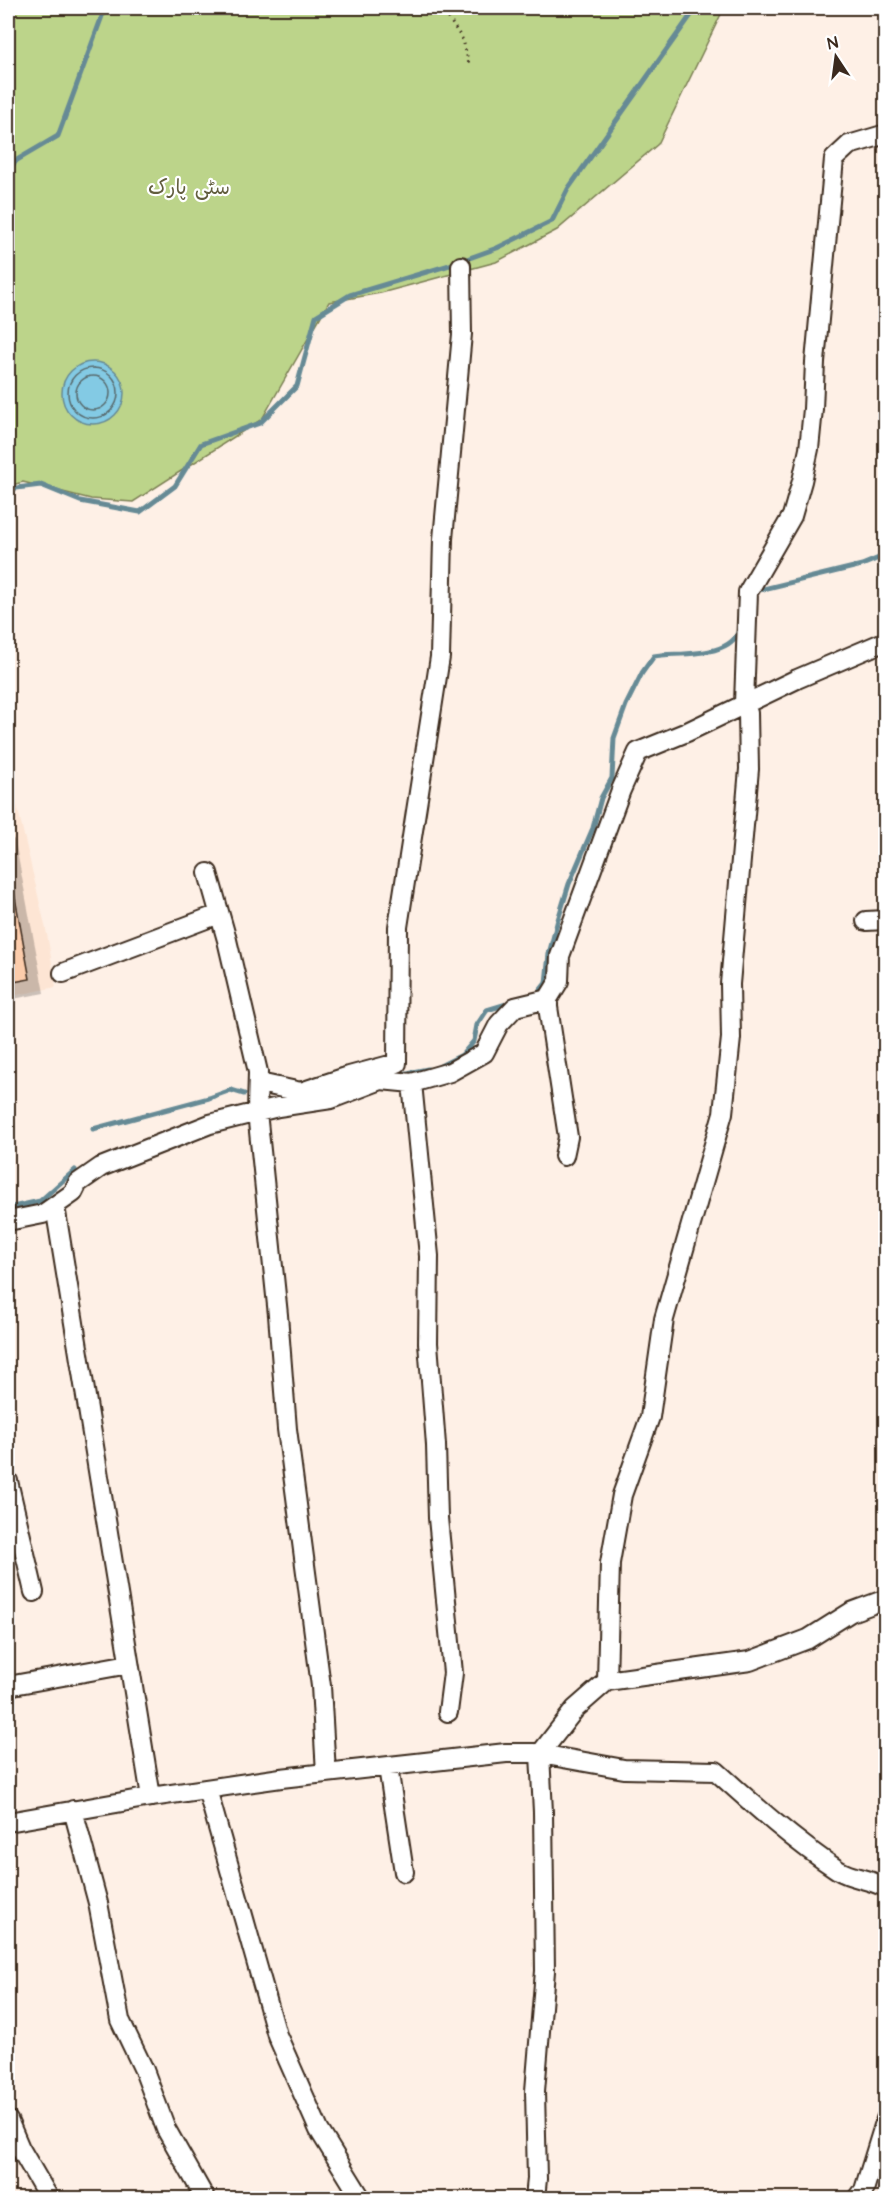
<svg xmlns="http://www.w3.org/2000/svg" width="893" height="2206" viewBox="0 0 893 2206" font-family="'Architects Daughter','Playpen Sans Arabic',sans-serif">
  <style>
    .built { fill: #fde5d4 }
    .green { fill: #bcd48a; stroke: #7c7f54; stroke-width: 1.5 }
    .water { fill: #83cae4; stroke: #668a95; stroke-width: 1.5 }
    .shadow { fill: #0003 }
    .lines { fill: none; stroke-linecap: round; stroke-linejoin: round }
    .shore { stroke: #586a6d; stroke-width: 1.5 }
    .stream { stroke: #668a95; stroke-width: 5 }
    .building { fill: #fcccab; stroke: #3b2a1e; stroke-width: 1.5 }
    .street-casing { stroke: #3b2a1e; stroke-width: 22 }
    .path { stroke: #3b2a1e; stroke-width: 3; stroke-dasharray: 1.5 4.5; stroke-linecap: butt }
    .street { stroke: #fff; stroke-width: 18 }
    .labels { text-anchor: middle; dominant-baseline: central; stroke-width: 4.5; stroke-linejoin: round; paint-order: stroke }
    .park-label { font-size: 20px; fill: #625d3e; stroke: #fff }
  </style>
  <rect width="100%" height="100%" fill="#fef0e6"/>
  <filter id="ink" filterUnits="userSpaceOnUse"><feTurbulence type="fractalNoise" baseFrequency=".0167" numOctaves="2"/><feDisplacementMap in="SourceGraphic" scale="12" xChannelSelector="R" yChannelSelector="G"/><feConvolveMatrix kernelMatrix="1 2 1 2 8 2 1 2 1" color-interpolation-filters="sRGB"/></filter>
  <g filter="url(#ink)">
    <!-- built -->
    <path class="built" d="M8,767l39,167 9,53 -48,10z"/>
    <!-- green -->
    <path class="green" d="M8,8h716l-66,136 -101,86 -61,32 -115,31 -52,9 -67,117 -129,83 -42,-3 -68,-17 -15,4z"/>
    <!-- water -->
    <path class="water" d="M62 393a31 31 0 1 1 62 0a31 31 0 1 1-62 0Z"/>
    <!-- shadow -->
    <path class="shadow" d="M8,833l7,8 29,152 -36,7z"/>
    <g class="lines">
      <!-- shore -->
      <path class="shore" d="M68 393a25 25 0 1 1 50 0a25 25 0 1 1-50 0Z
        M76 393a17 17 0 1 1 34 0a17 17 0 1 1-34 0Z"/>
      <!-- stream -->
      <path class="stream" d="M8,170l9,-10 41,-24 47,-128
        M8,489l33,-4 39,16 60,11 35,-26 26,-42 59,-21 37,-37 19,-70 34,-21 103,-31 44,-16 55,-27 16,-32 128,-181
        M755,591l107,-26 24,-10
        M533,995l5,-2 8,-10 3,-29 8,-31 12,-39 24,-56 8,-30 11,-20 2,-40 12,-33 16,-32 12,-17c23,-4 78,3 85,-27
        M440,1066l22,-11 12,-14 3,-16 10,-15 23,-7
        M402,1074l26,-5
        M93,1129l116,-31 22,-8 13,4
        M8,1208l32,-7 35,-31"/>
    </g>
    <!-- building -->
    <path class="building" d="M14,892l16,87 -22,4v-90z"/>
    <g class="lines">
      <defs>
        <path id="street" d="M208,873l19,67 31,132 -1,40 21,203 9,114 34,257 5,87
          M866,921l20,-1
          M63,973l156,-59
          M258,1079l6,5 37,8 48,-16 48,-13 1,-136 42,-270 3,-118 19,-205 -1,-68
          M412,1083l17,173 -1,87 8,102 2,73 15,155 -5,39
          M564,1156l4,-19 -20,-130v-8l11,-18 1,-25 61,-166 17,-38 49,-20 110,-53 89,-38
          M55,1206l96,591
          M8,1221l35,-7 30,-21 5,-10 23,-16 109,-43 68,-17 53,-8 50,-19 31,3 38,-11 34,-19 15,-29 16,-17 33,-8
          M8,1481l26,111
          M607,1681l3,-118 12,-68 28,-78 14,-98 59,-206 8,-75 -1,-54 19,-215 -1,-56 -4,-10 4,-111 44,-76 10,-35 7,-32 4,-40 2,-47 19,-203 15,-14 37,-11
          M8,1686l121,-22
          M388,1767l16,105
          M207,1789l70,246 42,95 42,68
          M73,1810l25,93 22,117 24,50 22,59 39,69
          M8,1822l143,-25 130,-19 225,-25h29l89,16 92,2c39,35 78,70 122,99 14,9 34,9 48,18
          M8,2120l12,28 29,50
          M535,2198l2,-19 -2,-88 10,-120 -2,-159 -3,-58 35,-45 32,-28 143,-20 58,-22 43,-27 35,-13
          M858,2198l6,-8 22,-71"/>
      </defs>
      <!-- street casing -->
      <use href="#street" class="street-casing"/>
      <!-- path -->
      <path class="path" d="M442,8l21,32 6,24"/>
      <!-- street -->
      <use href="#street" class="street"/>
    </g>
  </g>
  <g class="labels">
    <!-- park labels -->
    <g class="park-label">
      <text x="189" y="188">سٹی پارک</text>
    </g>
  </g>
  <!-- margin -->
  <rect width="893" height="2206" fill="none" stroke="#fff" stroke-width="30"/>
  <rect x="15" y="15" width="863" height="2176" fill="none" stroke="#3b2a1e" stroke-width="2" filter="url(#ink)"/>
  <!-- north arrow -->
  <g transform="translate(836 57) rotate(347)" stroke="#ffffff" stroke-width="4.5" paint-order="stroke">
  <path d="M0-4.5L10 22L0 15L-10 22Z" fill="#3b2a1e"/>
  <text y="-9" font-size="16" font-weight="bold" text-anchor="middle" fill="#3b2a1e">N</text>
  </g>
</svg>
